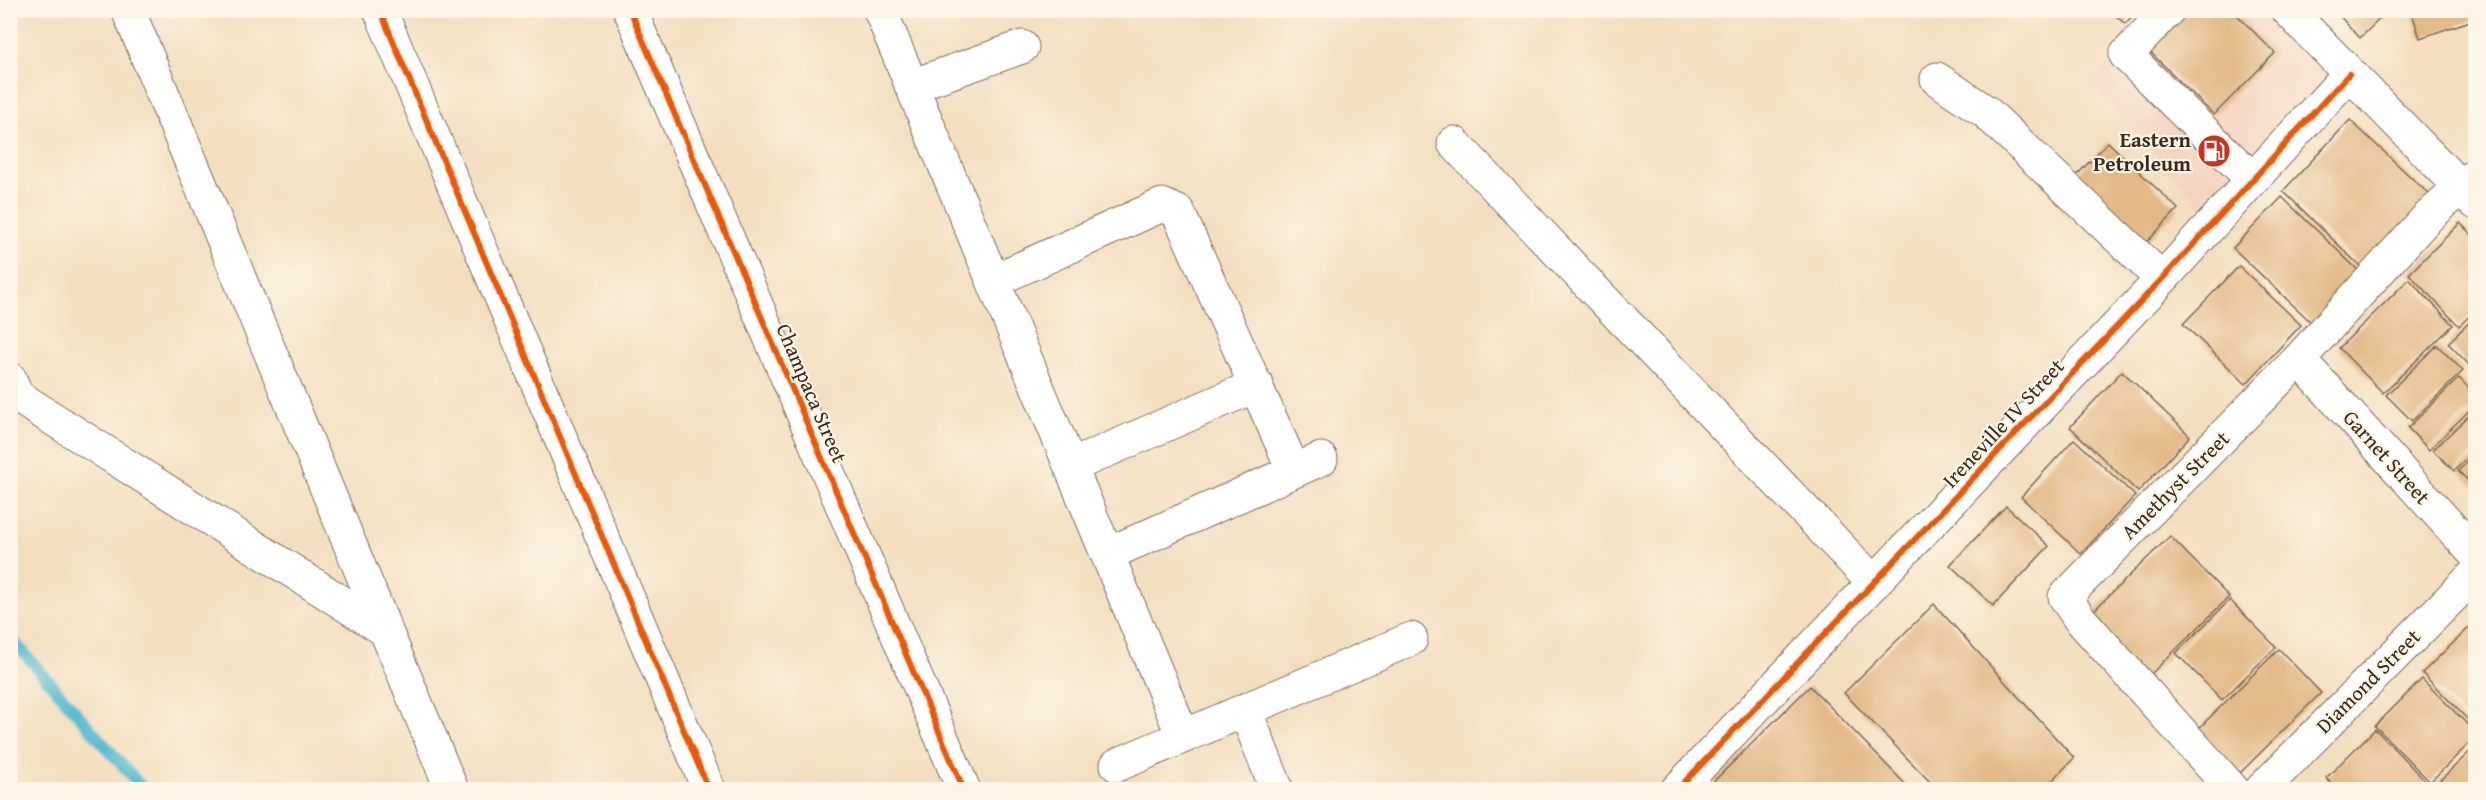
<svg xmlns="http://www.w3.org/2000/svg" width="2486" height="800" viewBox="0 0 2486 800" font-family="'Gentium Book Plus',serif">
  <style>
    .built { fill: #f4d3c0 }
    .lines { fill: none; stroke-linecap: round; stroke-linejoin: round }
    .stream { stroke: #51b9cf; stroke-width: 12 }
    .building { fill: #e3b987 }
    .minor-casing { stroke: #7b6957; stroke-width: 35 }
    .major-casing { stroke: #7b6957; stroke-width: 35 }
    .minor { stroke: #fff; stroke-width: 33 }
    .major { stroke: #fff; stroke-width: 33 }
    .cycleway-casing { stroke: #fcf5e5; stroke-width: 10 }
    .cycleway { stroke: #e8590c; stroke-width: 6 }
    .labels { text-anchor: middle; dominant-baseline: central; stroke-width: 4.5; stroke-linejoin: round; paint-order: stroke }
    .poi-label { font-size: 21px; font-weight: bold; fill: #3b2a1e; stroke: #fcf5e5; text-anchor: end }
    .street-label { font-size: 21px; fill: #3b2a1e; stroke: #fcf5e5 }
  </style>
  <rect width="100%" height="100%" fill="#fcf5e5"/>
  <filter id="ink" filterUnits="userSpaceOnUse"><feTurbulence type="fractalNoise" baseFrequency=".0167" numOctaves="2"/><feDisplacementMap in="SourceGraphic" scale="12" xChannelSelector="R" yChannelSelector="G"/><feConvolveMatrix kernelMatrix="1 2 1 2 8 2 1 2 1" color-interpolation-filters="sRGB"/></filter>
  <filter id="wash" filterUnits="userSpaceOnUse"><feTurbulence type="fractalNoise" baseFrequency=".008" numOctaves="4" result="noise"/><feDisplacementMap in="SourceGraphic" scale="24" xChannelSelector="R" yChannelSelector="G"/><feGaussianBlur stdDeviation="1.35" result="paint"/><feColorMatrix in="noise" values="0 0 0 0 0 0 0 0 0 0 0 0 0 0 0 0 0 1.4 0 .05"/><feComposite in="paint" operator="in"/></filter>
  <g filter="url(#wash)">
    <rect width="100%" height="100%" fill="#f3dfc0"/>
    <!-- built -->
    <path class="built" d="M2160,10l119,1 64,68 -130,141 -121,-137z"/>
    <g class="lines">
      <!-- stream -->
      <path class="stream" d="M10,637l134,153"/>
    </g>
    <g id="blocks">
      <!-- building -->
      <path class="building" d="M2110,10h28l-13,14z
        M2181,10h51l43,43 -61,62 -69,-68z
        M2334,10h55l-29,28z
        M2411,10h65v9l-56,19z
        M2350,120l80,75 -69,72 -78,-76z
        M2108,142l70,67 -33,35 -70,-67z
        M2282,197l79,76 -48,51 -80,-76z
        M2460,223l16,16v71l-17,16 -50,-52z
        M2239,266l62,59 -55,59 -63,-60z
        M2409,279l44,46 -70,68 -44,-45z
        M2476,316v56l-28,-29z
        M2437,345l26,26 -51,50 -26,-26z
        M2122,371l68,65 -52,56 -68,-65z
        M2459,378l17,17v9l-47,46 -21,-22z
        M2476,409v41l-22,21 -21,-21z
        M2074,439l61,57 -54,58 -60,-57z
        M2476,454v34l-18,-17z
        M2006,506l43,40 -56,60 -43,-41z
        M2170,536l59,61 -84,83 -60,-61z
        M2230,600l46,47 -54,53 -46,-47z
        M1934,604l140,154 -31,32h-105l-94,-97z
        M2476,621v107l-54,-55z
        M2279,649l42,44 -81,80 -42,-44z
        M2422,679l54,54v4l-46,45 -55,-56z
        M1810,686l101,104h-188l-9,-9z
        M2375,729l55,57 -3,4h-89l-12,-12z
        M2476,746v44h-35l-5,-6z"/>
    </g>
  </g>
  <g filter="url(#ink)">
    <use href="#blocks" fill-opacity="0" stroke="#7b6957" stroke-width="1.5"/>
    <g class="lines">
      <defs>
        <path id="minor" d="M128,10l324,780
          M380,10l329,780
          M630,10l334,780
          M880,10l303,726
          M2168,10l-42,45 126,124
          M1937,79l49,33 176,167
          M911,86l111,-39
          M1454,143l420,440
          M993,281l169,-76 16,7 116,259
          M2299,359l177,196
          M10,379l7,17 368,234
          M1071,466l186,-81
          M1108,554l213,-95
          M1245,710l32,80
          M1117,765l294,-126
          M1677,790l485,-511 187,-205
          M2233,790l-154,-172 -14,-21 234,-238 128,-141 49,-44
          M2261,790l215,-217"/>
        <path id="major" d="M2288,10l188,193"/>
      </defs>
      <!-- minor casing -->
      <use href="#minor" class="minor-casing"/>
      <!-- major casing -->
      <use href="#major" class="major-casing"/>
      <!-- minor -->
      <use href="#minor" class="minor"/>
      <!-- major -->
      <use href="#major" class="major"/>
      <defs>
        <path id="cycleway" d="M380,10l329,780
          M630,10l334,780
          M1677,790l485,-511 187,-205"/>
      </defs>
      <!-- cycleway casing -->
      <use href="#cycleway" class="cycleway-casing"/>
      <!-- cycleway -->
      <use href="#cycleway" class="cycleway"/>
    </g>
  </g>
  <!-- icons -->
  <defs>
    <symbol id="fuel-disc" viewBox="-11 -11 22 22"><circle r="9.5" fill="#c8321e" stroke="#fcf5e5"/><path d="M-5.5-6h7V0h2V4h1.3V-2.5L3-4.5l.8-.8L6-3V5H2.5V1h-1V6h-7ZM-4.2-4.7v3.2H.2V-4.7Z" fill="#fff"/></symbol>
  </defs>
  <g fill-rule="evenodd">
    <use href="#fuel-disc" x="2195" y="132" width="38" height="38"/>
  </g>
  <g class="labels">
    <!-- poi labels -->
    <g class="poi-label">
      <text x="2191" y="139">Eastern<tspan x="2191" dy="24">Petroleum</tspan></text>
    </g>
    <!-- street labels -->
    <g class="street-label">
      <text transform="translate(812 393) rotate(67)">Champaca Street</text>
      <text transform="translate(2003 423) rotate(-47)">Ireneville IV Street</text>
      <text transform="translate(2387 457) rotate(48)">Garnet Street</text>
      <text transform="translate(2175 485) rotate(-45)">Amethyst Street</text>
      <text transform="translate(2368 681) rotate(-45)">Diamond Street</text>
    </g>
  </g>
  <!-- margin -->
  <rect width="2486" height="800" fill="none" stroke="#fcf5e5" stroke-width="36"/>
</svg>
